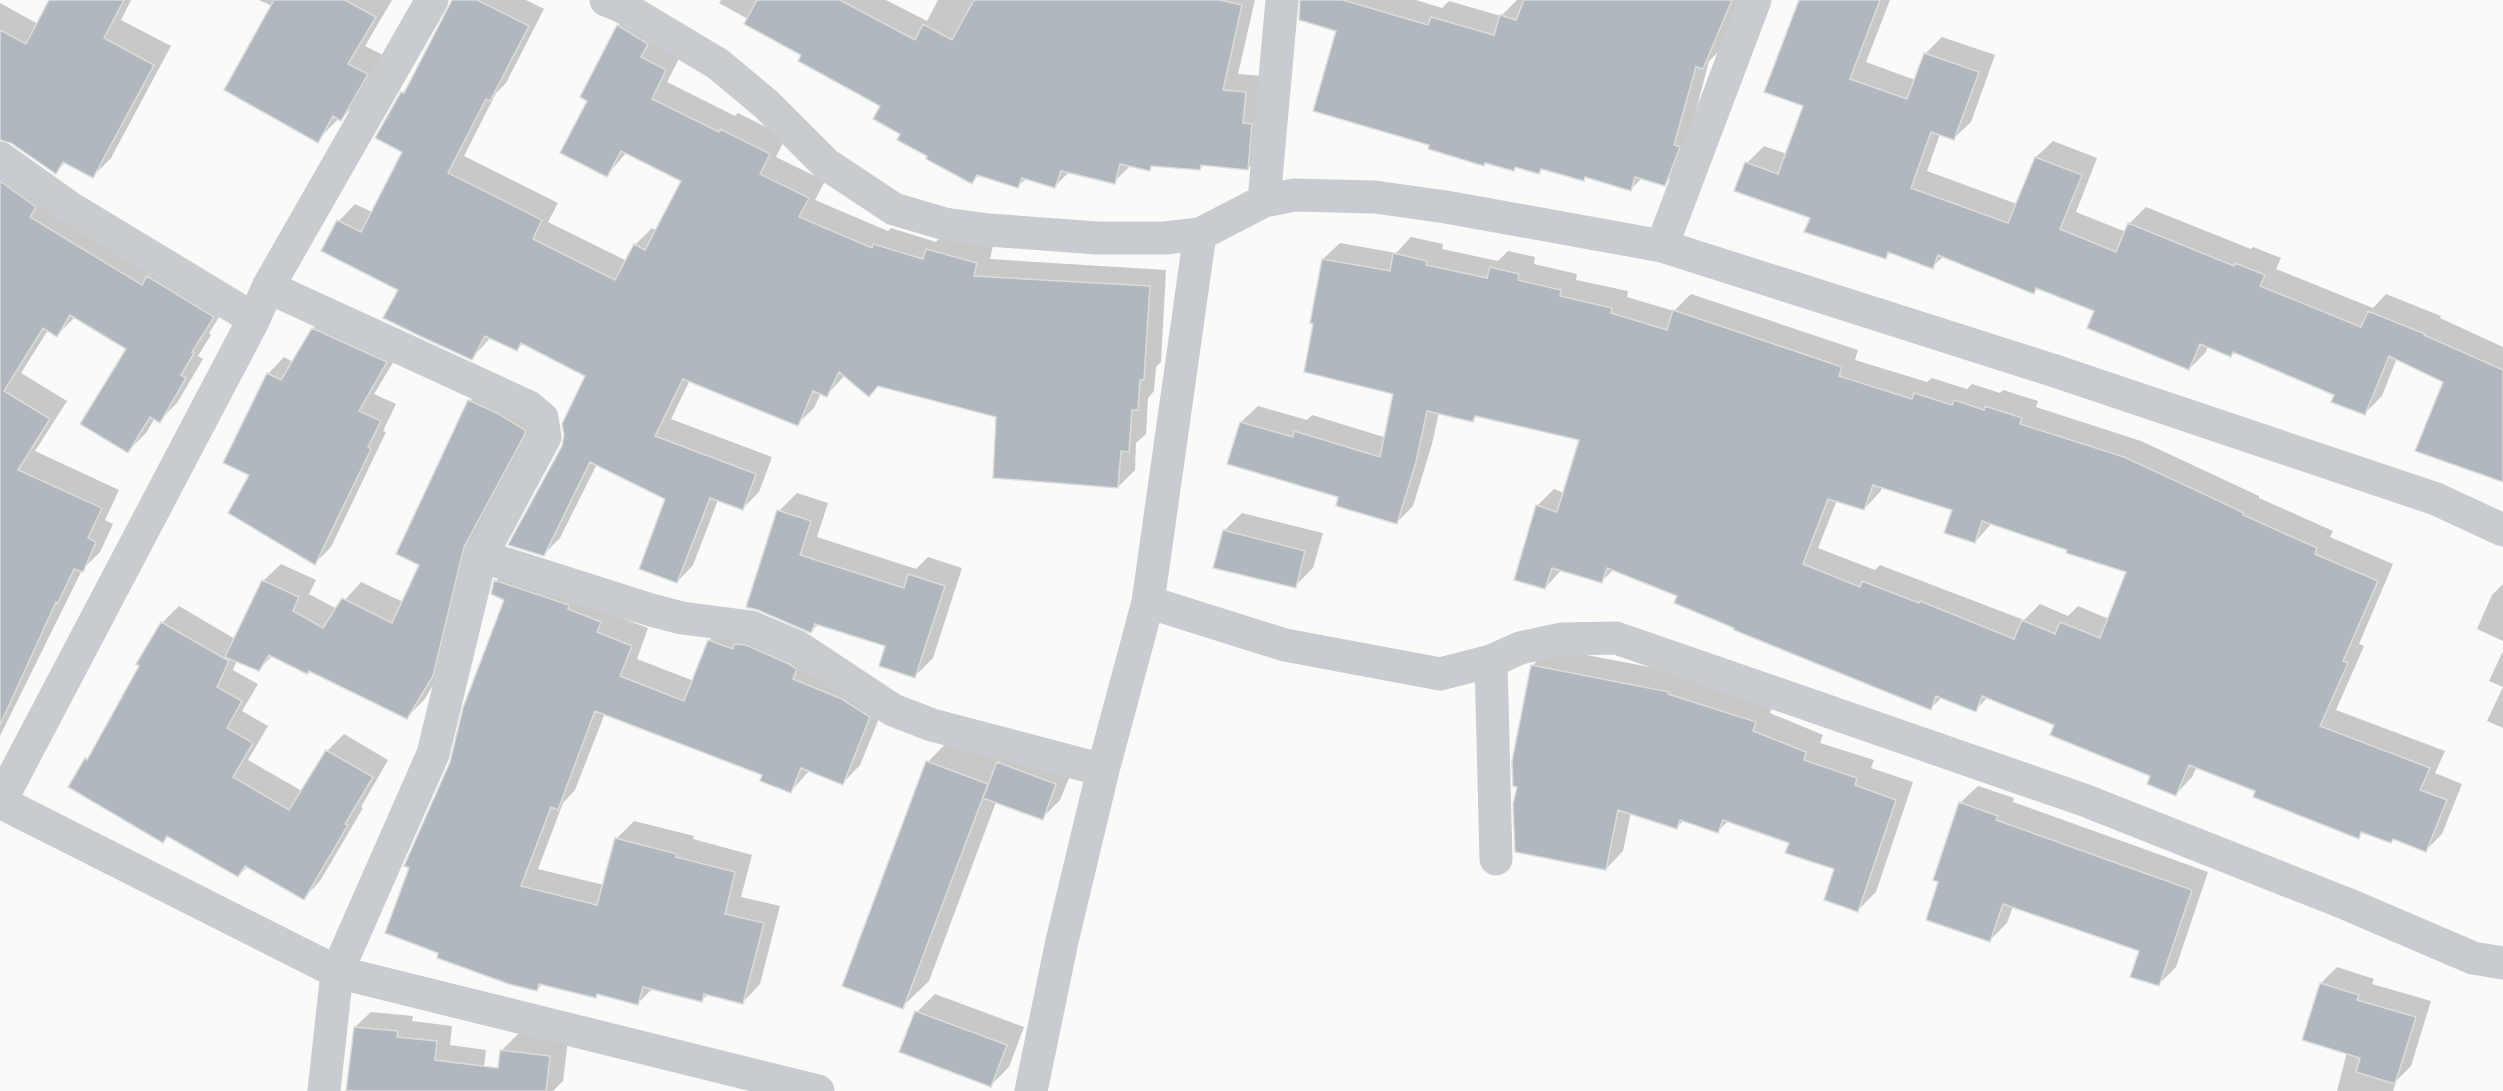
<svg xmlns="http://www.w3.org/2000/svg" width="2503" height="1091" viewBox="0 0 2503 1091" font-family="Roboto,sans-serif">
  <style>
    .shadow { fill: #0003; fill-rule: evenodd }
    .building { fill: #b1b7bf; stroke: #dcdcda; stroke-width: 1.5; fill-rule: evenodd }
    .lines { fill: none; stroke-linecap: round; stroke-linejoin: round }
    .minor { stroke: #c8cbcf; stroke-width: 33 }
  </style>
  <rect width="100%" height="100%" fill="#fafaf8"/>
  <!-- shadow -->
  <path class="shadow" d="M55,0h76l-10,20 50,26 -60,112 -18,18 -27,-14 -11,10 -43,-31 -12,-3v-135l38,21z
    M259,0h133l-27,46 20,10 -26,45 -18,18 -2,-1 -22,23 -45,-135z
    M454,0h72l18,9 -38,74 -10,10 -32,63 94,47 -10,19 79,39 8,-16 17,-17 5,3 26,-50 -56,-29 -20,23 -18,-75 29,-74 17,-17 47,44 -15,29 68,34 3,-3 48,24 -10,20 49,24 -10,19 73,31 3,-3 45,14 8,-9 49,13 -3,13 176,11 -5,92 -5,5 -2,24 -6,7 -2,36 -10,9 -1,27 -17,17 -120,-71 -153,-41 -19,21 -5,-3 -7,15 -17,16 -107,-44 -19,39 101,38 -13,35 -17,17 -24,-9 -25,65 -16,17 -10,-83 -70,-35 -37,74 -17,17 22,-120 22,-60 -63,-33 -8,7 -25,-12 -19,21 -72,-69 -77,-38 16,-30 16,-17 17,8 32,-61 -2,-58 9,-9z
    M721,0h165l41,21 11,-21h317l-17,74 24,2 2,77 -17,16 -43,-5 -4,5 -46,-4 -5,4 -18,-4 -17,17 -44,-11 -15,15 -28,-8 -9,8 -39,-11 -7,7 -43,-27 -27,-22 -20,-28 -134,-86 -29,-16z
    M1321,0h95l26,8 7,-7 52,15 16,-16h223l-21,51 -10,10 -28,106 -17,17 -22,-6 -11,11 -44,-13 -4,3 -40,-11 -4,4 -22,-6 -4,3 -82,-25 -93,-114z
    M1800,0h90l-24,62 49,18 10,-26 17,-17 53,18 -24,67 -17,16 -14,-4 -13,37 90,33 19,-47 17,-16 44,17 -21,54 50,20 3,-8 17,-17 105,42 2,-2 28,11 -5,11 97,39 13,-14 55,22 -1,2 63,29v134l-58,-100 -48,-23 -15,38 -17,17 -29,-19 -101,-43 -4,4 -23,-9 -2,6 -17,17 -93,-59 -57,-23 -6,5 -89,-36 -12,11 -41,-15 -6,5 -74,-40 -64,-54 17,-17 23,8 18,-49z
    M0,144l231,154 -22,35 2,2 -13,21 5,3 -26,44 -18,18 -4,-3 -9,15 -18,18v-102l-53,-32 -18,18 -9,-5 -27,43 46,28 -32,50 84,39 -14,30 8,4 -13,28 -18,18 -82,166z
    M1411,237l32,7 -1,5 56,12 10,-10 27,6 -1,7 43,10 -1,6 52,11 -1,6 47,14 17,-17 167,56 -3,10 72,22 5,-4 35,11 5,-5 28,9 3,-3 35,11 -2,6 105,34 118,55v2l74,33 -3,6 63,27 -34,80 5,2 -28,64 109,41 -10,22 27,11 -20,50 -17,17 -31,-13 -30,-7 -6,6 -101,-47 -60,-24 -5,11 -16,17 -24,-19 -96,-51 -68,-27 -13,13 -33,-13 -12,12 -194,-82 -57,-32 -65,-26 -12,12 -40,-12 -17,19 -8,-82 17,-17 10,4 17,-54 -103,-24 -5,5 -34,-8 -7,32 -19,62 -17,17 -56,-27 -99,-74 17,-16 49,14 5,-5 72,22 11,-44 -72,-134 17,-16 56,10zM1883,486l71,23 21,33 17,-19 136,48 -19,48 -31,-13 -10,10 -28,-12 -16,16 -144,-55 -5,5 -57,-22 19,-48 27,9 16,-17z
    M330,312l73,34 -29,48 22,10 -13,27 3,1 -55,115 -16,16 -64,-89 17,-100 16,-17 9,5 20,-33z
    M487,383l55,30 -92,244 -26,43 -17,17 -98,-48 -36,-14 -14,14 -22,-9 -4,10 25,14 -16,27 26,15 -20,34 54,31 25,-40 17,-17 44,26 -27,47 2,1 -43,73 -16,17 -56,-32 -10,10 -70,-41 -5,6 -93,-55 23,-33 48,-87 -3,-2 25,-42 16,-16 56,33 28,-58 18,-17 35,16 -7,14 28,15 24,-27 42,20 18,-37 -23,-11 72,-153z
    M797,493l31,10 -11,34 99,32 12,-12 34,11 -29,90 -18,18 -28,-31 -68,-21 -8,7 -32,-120z
    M1242,513l81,20 -10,35 -18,18 -71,-55z
    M513,563l101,52 34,13 -11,31 57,22 15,-40 18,-18 160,76 -27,66 -17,18 -33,-13 -19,21 -27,-16 -159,-62 -30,77 -12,13 -25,66 66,16 12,-46 18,-18 60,15 -1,3 59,16 -11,42 39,9 -20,78 -17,18 -35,-8 -7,7 -48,-13 -15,15 -39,-10 -3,3 -53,-13 -6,7 -85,-228 54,-162 -10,-19z
    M2503,584v57l-26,-12 15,-34z
    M1550,648l136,26 87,31 -3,8 53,22 -3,8 54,17 -3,8 42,14 -37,110 -18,18 -22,-42 -45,-26 -63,-21 -10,10 -34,-11 -7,7 -46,-15 -8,39 -17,18 -88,-83 14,-120z
    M2503,651v77l-16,-7 16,-34 -14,-6z
    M954,735l120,31 -14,34 -18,18 -46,-16 -67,179 -27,26 26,-245z
    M1978,786l36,12 -1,4 195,70 -32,95 -18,18 -17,-35 -128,-44 -6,17 -17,17 -30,-137z
    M2337,967l37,12 -2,5 59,17 -20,65 -15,15 -3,10h-56l10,-39 -26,-69z
    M935,994l89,33 -15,40 -18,18 -74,-73z
    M371,1012l42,4 -1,5 40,5 -2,19 36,5 -5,41h-133l7,-64z
    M519,1033l49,6 -5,42 -10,10h-57l5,-40z"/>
  <!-- building -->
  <path class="building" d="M49,0h75l-20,38 50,27 -61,113 -30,-16 -7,12 -45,-31 -11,-3v-110l26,14z
    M274,0h71l31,17 -28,47 20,10 -27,47 -8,-5 -15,27 -94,-53z
    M452,0h25l52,26 -39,75 -4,-2 -38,74 94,47 -9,19 82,41 19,-36 11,6 36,-69 -60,-30 -14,26 -47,-24 27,-52 -7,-4 37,-72 31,19 -7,13 25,13 -14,29 67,33 1,-3 50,25 -10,20 49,24 -10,19 73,31 1,-4 50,15 3,-10 51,14 -3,13 176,10 -6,94h-4l-2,30h-6l-3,42 -8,-1 -3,37 -125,-10 3,-61 -118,-31 -9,11 -30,-25 -12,25 -14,-6 -15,35 -115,-47 -28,57 101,38 -13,36 -33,-12 -33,85 -38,-14 26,-70 -75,-37 -46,94 -36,-11 54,-99 2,-11 -2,-11 23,-48 -64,-33 -4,8 -32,-15 -13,24 -48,-22 -41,-20 15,-28 -77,-39 16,-31 24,12 41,-80 -27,-14 26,-46 3,1z
    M757,0h83l75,40 8,-16 29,16 22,-40h246l22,5 -19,85 23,2 -3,31 9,1 -4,46 -47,-5 -1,5 -49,-4 -1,5 -30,-7 -5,20 -54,-13 -6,17 -33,-10 -4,10 -41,-13 -5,9 -46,-25 1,-3 -30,-16 3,-6 -27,-15 7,-13 -82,-45 3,-6 -57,-31z
    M1300,0h43l85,25 3,-8 63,18 6,-20 16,5 8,-20h208l-29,69 -7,-2 -22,78 6,2 -15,39 -30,-9 -4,14 -46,-14 -1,4 -43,-12 -2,5 -24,-7 -1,4 -29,-8 -1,3 -56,-17 1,-4 -116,-34 23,-80 -37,-11z
    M1799,0h81l-30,79 57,20 17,-46 55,19 -25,68 -23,-8 -20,56 97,35 27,-66 47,18 -22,54 56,23 12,-29 106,43 1,-3 30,12 -5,11 101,41 7,-16 57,23 -1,1 79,35v112l-88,-31 28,-69 -54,-26 -24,59 -34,-13 3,-7 -101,-43 -2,5 -31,-13 -11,26 -102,-42 7,-17 -58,-23 -2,6 -96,-39 -5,14 -45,-17 -2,7 -82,-27 6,-14 -76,-27 11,-29 33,12 25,-68 -39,-14z
    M0,181l36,26 -6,10 112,68 5,-9 67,41 -22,35 2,1 -13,22 5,3 -26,45 -10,-6 -22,36 -48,-29 46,-75 -56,-34 -13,22 -14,-9 -39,63 46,28 -32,51 84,38 -14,30 8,4 -13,30 -9,-3 -16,34 -2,-1 -56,123z
    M1393,253l34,8 -1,4 61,13 3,-11 29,7 -1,6 43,10 -1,6 52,12 -1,5 56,17 6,-20 169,57 -3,9 73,23 2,-6 38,12 2,-5 30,10 1,-4 37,12 -2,6 104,33 78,36 42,20 -1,2 74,33 -2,6 63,27 -35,80 5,2 -28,63 110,42 -10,22 27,10 -21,52 -33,-13 -2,4 -30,-11 -2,7 -106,-42 2,-6 -66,-26 -13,31 -29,-12 3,-8 -100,-41 4,-10 -72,-29 -6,16 -40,-16 -5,14 -197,-80v-2l-60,-25 3,-7 -70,-28 -5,15 -50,-15 -7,21 -31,-9 22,-75 21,7 22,-72 -104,-24 -2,6 -46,-11 -11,51 -19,62 -61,-18 2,-9 -111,-33 13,-42 53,15 1,-6 86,26 13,-63 -89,-22 9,-48 -3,-1 12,-64 68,12zM1873,485l79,25 -8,23 31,10 7,-22 85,29 -1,3 60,19 -26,66 -40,-16 -5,12 -33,-14 -8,19 -94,-38 -1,2 -57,-22 -2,6 -57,-23 25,-65 36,11z
    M312,328l75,34 -28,49 22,10 -13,26 3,2 -56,116 -87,-52 21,-38 -26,-12 44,-90 14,7z
    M468,400l29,13 28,17v4l-61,113 -31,129 -26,43 -98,-48 -2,3 -38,-19 -10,16 -34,-14 37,-77 37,17 -6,14 30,17 19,-30 50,25 27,-58 -23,-11z
    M777,510l34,11 -11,34 104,33 4,-14 37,12 -30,92 -36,-12 6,-20 -70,-22 -4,9 -53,-23 -12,-3z
    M1223,530l82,21 -9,37 -83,-20z
    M494,580l75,25 -1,4 33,13 -4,10 35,14 -12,30 64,25 24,-61 25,9 1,-5 12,1 43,19 8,5 -4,10 49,20 28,18 -27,68 -42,-17 -10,25 -31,-12 2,-6 -167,-64 -37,99 -7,-3 -30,79 76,19 18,-67 62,16 -1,3 59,15 -10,42 39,9 -21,81 -39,-10 -2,8 -59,-15 -5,18 -41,-11 -1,4 -57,-14 -2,7 -28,-7 -72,-26 1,-5 -53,-20 24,-65 -5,-2 46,-104 13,-54 41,-108 -13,-6z
    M161,622l68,39 -12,26 25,14 -15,27 26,15 -20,34 56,33 37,-60 47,27 -28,47 3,1 -44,75 -59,-34 -7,11 -71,-41 -4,7 -95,-56 17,-29 2,2 52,-94 -3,-2z
    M1531,665l138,27 -1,2 88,28 -3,9 53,21 -2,8 53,18 -2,7 41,15 -38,112 -34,-12 10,-31 -49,-16 4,-10 -66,-23 -5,13 -38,-13 -3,9 -59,-19 -12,60 -91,-18 -2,-48 4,-17 -4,-1 -1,-25z
    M926,761l62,23 -85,225 -61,-23z
    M997,762l59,22 -13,36 -60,-22z
    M1959,802l39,14 -2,4 196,70 -33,96 -29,-9 9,-26 -136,-47 -13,38 -64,-22 12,-38 -5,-2z
    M2320,983l39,12 -2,5 59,17 -21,67 -39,-12 4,-14 -58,-18z
    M915,1011l92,34 -16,42 -92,-35z
    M354,1027l44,4 -1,6 40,4 -2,19 63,8 2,-18 50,6 -4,35h-200z"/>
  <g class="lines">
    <!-- minor -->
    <path class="minor" d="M606,0l17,7 95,57 48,40 60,60 68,45 51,15 44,6 108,8h68l35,-4 64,-33 30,-6 81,2 71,10 216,39 393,125 381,128 67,31
      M0,158l69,49 185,112
      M1264,201l18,-201
      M1662,246l93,-246
      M268,287l261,120 13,11 3,19 -64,119 -48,198 -96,218 -13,119
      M481,556l170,54 31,8 69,9 47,20 95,63 39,15 171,45
      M1148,602l137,43 155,29 51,-13 29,-13 42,-9 54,-1 468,162 263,104 126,54 30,5
      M1491,661l5,198
      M0,802l254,-483 14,-32 164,-287
      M0,802l337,170 481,119
      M1031,1091l31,-150 41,-171 45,-168 52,-368"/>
  </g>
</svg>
